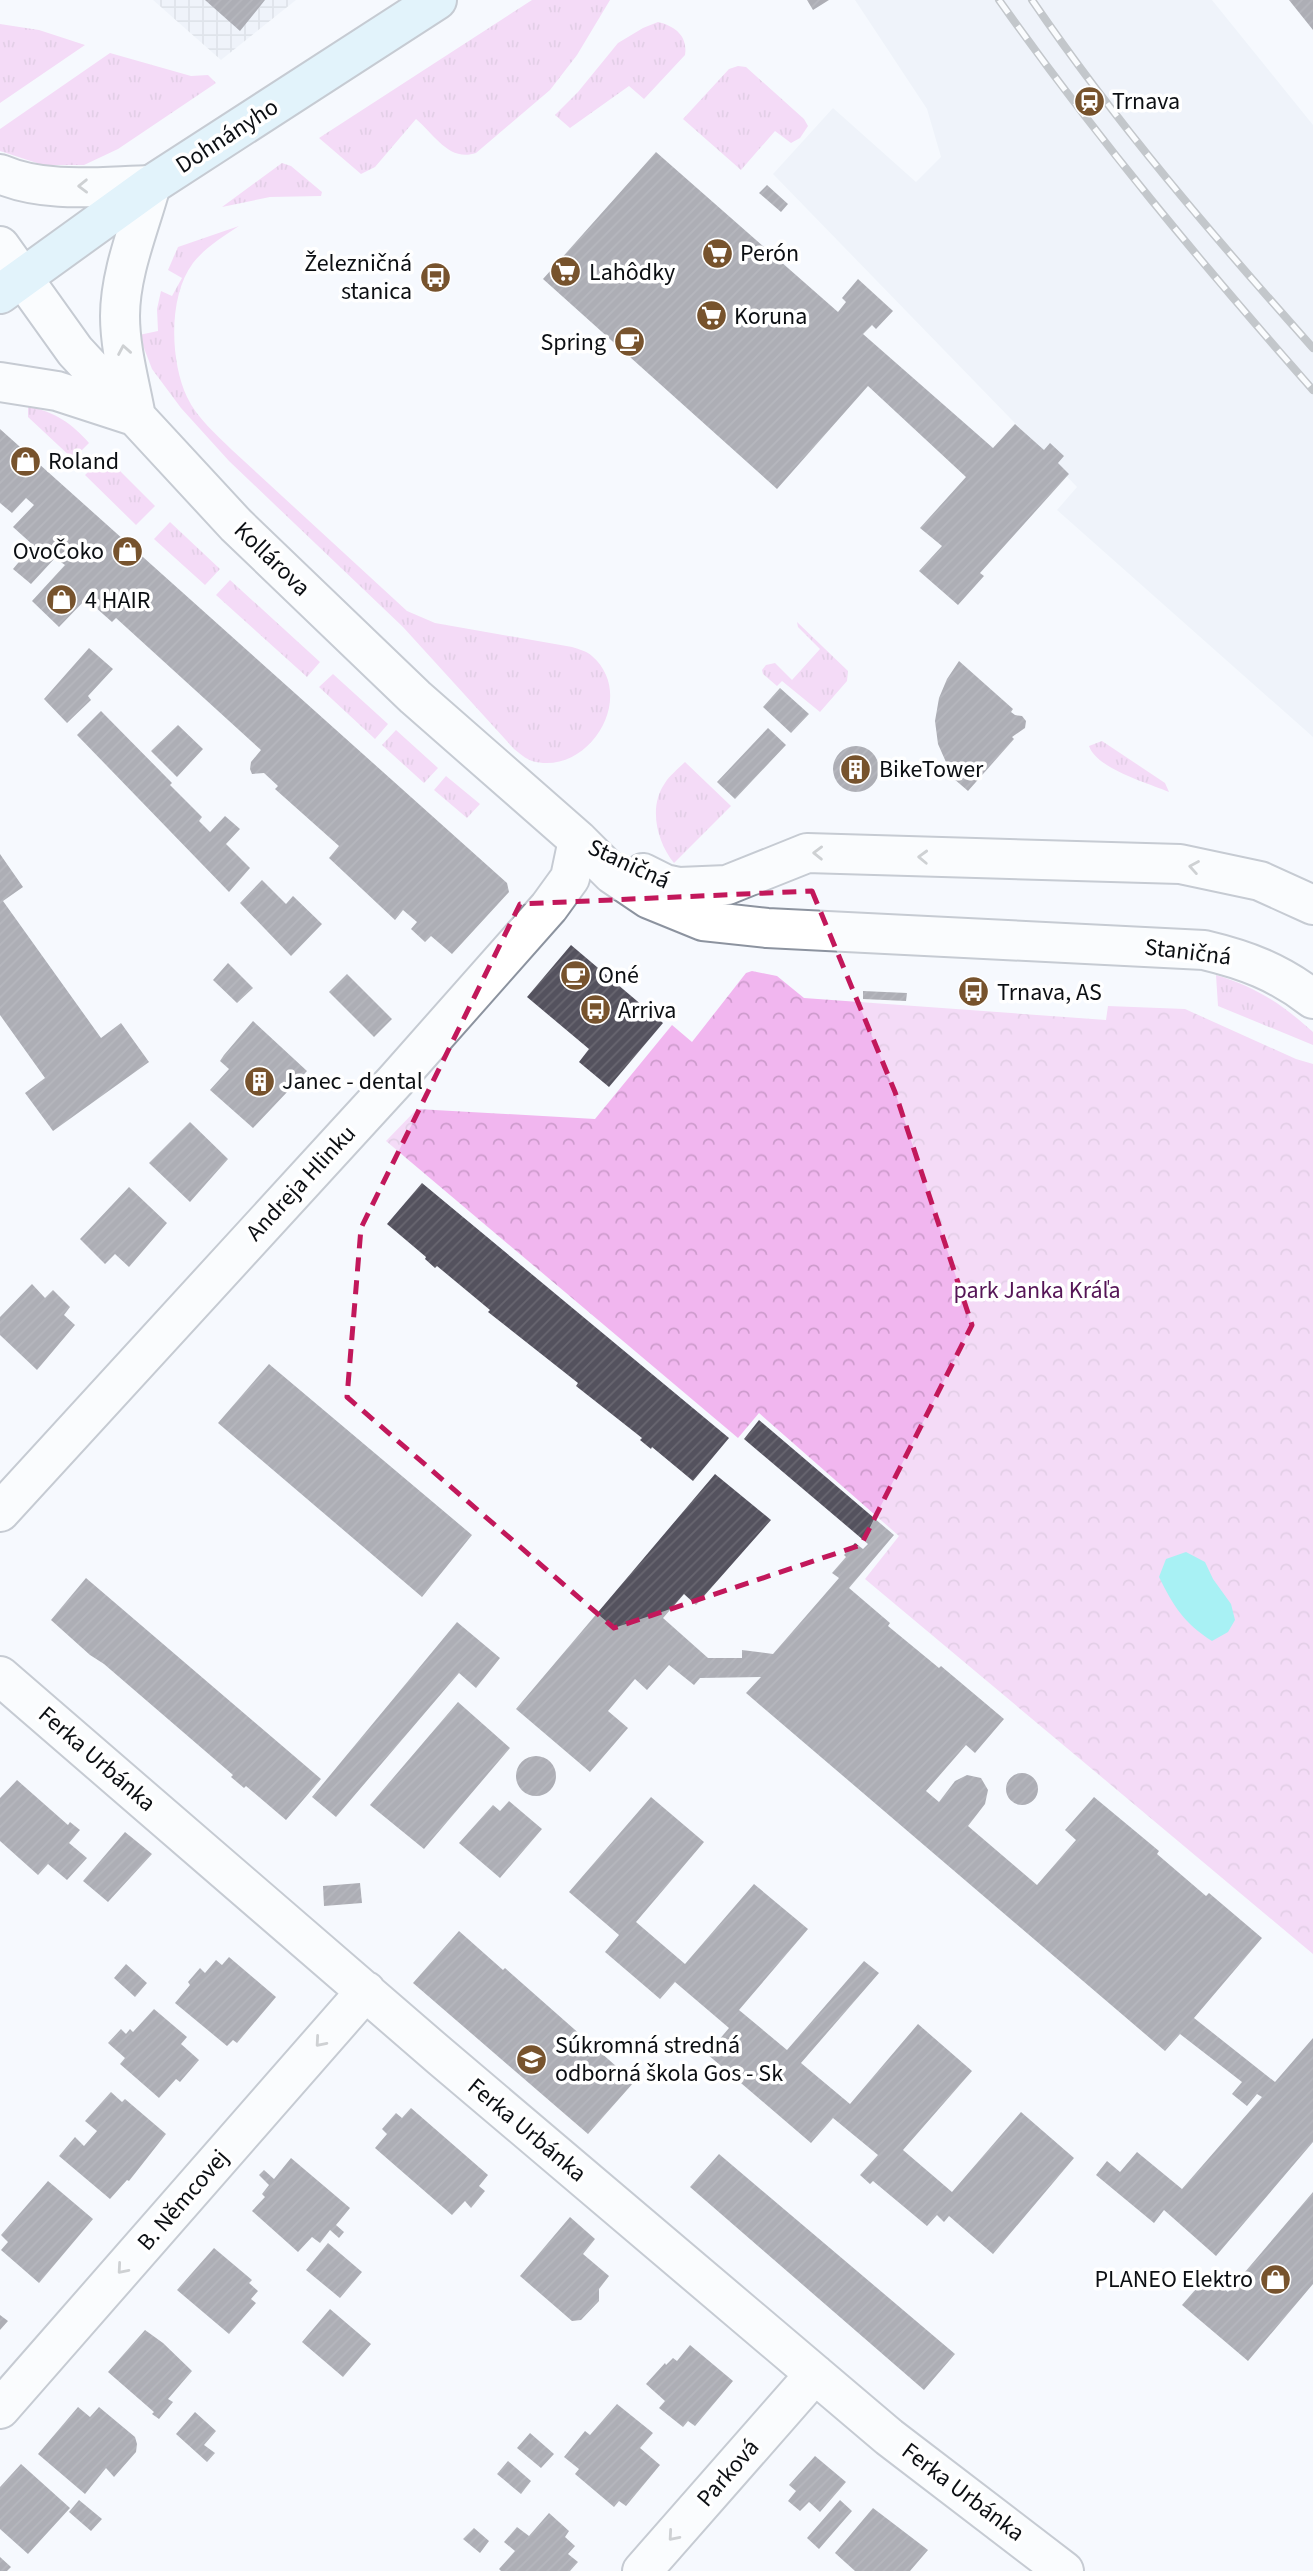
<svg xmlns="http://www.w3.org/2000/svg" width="1313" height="2571" viewBox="0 0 1313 2571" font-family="'Source Sans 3',sans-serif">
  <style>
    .built { fill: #e6ecf7 }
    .industrial { fill: url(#industrial-grid) }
    .grass { fill: url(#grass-tufts) }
    .park { fill: url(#park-crowns) }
    .water { fill: #49e7e8 }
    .building { fill: url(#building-hatch) }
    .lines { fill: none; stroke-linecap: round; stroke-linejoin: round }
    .street-casing { stroke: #8c939f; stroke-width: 42 }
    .secondary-casing { stroke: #8c939f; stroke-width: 42 }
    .street { stroke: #fff; stroke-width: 38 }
    .secondary { stroke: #c9eaf8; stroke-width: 38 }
    .rail-casing { stroke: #86898e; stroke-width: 8 }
    .rail { stroke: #fff; stroke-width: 5; stroke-dasharray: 16; stroke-linecap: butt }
    .oneway { stroke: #9e9fa1 }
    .marked { fill: none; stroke: #c2185b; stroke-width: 5; stroke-dasharray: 14 9; stroke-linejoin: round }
    .labels { text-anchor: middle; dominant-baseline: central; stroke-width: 7; stroke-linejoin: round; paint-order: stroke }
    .poi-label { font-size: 24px; fill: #0c0f13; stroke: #fff; text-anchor: start }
    .street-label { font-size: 24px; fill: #0c0f13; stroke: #fff }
    .park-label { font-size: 24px; fill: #551556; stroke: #fff }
  </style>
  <defs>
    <pattern id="industrial-grid" width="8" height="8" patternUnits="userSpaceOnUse" patternTransform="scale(1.75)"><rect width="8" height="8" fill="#e6ecf7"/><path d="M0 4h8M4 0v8" fill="none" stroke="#c4c9d3"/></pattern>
    <pattern id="grass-tufts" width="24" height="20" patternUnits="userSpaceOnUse" patternTransform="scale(1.75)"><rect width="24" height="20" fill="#f1b6ef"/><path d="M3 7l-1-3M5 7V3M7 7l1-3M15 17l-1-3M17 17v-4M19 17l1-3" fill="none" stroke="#cd9bcc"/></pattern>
    <pattern id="park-crowns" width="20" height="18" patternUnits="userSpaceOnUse" patternTransform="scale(1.75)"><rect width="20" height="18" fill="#f1b6ef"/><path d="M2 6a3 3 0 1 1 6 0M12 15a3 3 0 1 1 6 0" fill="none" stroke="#cd9bcc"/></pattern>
    <pattern id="building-hatch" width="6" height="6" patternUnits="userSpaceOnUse" patternTransform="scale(1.75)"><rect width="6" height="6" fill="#54525e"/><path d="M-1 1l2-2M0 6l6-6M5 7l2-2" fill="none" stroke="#686670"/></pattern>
  </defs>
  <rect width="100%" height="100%" fill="#f6f9fe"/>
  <!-- built -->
  <path class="built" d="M855,0h357l101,125v612l-256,-227 20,-23 -304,-313 60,-66 83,74 25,-25 -14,-48z"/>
  <!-- industrial -->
  <path class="industrial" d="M153,0h143l-75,60z"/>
  <!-- grass -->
  <path class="grass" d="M532,0h78l-33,55 -27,35 -74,63c-27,9 -41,-18 -60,-34l-41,48 -14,7 -42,-36z
    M658,22c17,4 30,14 27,33l-41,44 -15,-13 -59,42 -15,-13 23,-23 40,-49 25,-15z
    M0,24l39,6 46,15 -85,58z
    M110,53l81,23 17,-1 8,8 -98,66 -34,16h-41l-43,-14v-22z
    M738,66l8,1 58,52 4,7 -8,12 -9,5 -16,-12 -34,39 -58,-51 46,-50z
    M282,163l9,3 31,26 -1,4 -51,1 -48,10z
    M239,226c-17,11 -33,21 -46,37 -25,33 -23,98 -6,134 10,21 29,37 45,53l175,161 28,12 137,24c6,2 15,4 20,9 46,40 -3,121 -60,105 -6,-2 -13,-8 -18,-12l-111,-122 -174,-166 -48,-53 -29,-39 -13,-34 19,-4 -1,-22 4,-18 11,5 10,-18 -14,-8 10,-23z
    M28,406c26,6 44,17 61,37l-16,16 -45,-42z
    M105,456l50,50 -19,19 -51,-50z
    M170,522l50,47 -15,16 -51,-46z
    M230,580l90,82 -13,15 -91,-82z
    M797,622l51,49 -1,10 -27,31 -38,-31 -5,5 -14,-12 -1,-4 4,-5 9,-2 17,17 28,-31 -22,-22z
    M333,674l55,50 -13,15 -56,-52z
    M396,730l42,38 -14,15 -42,-38z
    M1102,741l63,42 4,9c-21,-9 -72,-23 -80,-46z
    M685,762l46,44 -57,57c-17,-21 -26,-56 -9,-80 5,-8 13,-14 20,-21z
    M446,776l34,28 -13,14 -33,-28z
    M1216,975c40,12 66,29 97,57v13l-95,-39z"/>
  <!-- park -->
  <path class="park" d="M752,971l25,5 27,22 302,22 2,-14 77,3 111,50 17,5v890l-448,-375 34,-43 -140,-123 -21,25 -352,-297 31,-32 178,10 77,-94 20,17 54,-69z"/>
  <!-- water -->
  <path class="water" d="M1186,1552l19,10 8,17 18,25 4,16 -7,12 -16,9c-28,-18 -38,-34 -53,-64l7,-18z"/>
  <!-- building -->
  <path class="building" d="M205,0h60l-25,31z
    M807,0h22l-16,10z
    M1289,0h24v30z
    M656,152l182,160 8,-10 -4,-4 16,-19 35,32 -17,18 -4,-4 -9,9 130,114 22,-24 29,26 6,-7 14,13 -6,7 11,11 -89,99 4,3 -26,29 -39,-34 23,-25 -22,-18 46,-51 -98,-91 -91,103 -234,-210z
    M767,185l21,19 -7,8 -22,-19z
    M0,429l507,454 2,9 -57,62 -21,-18 -6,6 -14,-13 6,-7 -14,-12 -8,10 -66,-62 10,-12 -64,-57 3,-3 -14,-13 -12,1 -2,-5 1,-7 10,-12 -145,-132 -4,4 -26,-23 -27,28 -27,-26 33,-36 -10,-7 -24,26 -18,-15 20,-24 -20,-18 21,-22 -8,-7 -14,15 -12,-10z
    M89,648l24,21 -25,27 3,4 -24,23 -23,-24z
    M959,661l54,48 -2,3 4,3 7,1 4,5 -1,7 -13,9 2,2 -46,52 -15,-13 -15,-34 -3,-23 4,-23 8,-19z
    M780,688l29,26 -18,19 -28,-26z
    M101,711l71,72 -2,2 32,32 -3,4 11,11 15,-16 15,13 -14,15 24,24 -21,24 -152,-157z
    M178,725l25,24 -26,28 -26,-26z
    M768,728l18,17 -51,54 -18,-17z
    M833 769a23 23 0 1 1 46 0a23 23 0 1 1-46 0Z
    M0,854l23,33 -20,14 98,137 20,-15 28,39 -96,69 -28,-38 20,-15 -45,-63z
    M262,880l24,24 7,-8 29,28 -31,32 -51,-53z
    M571,945l92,78 -54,64 -30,-25 10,-13 -62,-52z
    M228,963l25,25 -16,15 -24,-23z
    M347,974l45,45 -18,18 -45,-45z
    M863,991l44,2 -1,8 -43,-2z
    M253,1021l54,50 -54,57 -43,-38 19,-21 -9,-8 4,-6z
    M190,1122l38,37 -38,43 -41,-39z
    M422,1183l307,255 -36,43 -41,-34 -1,2 -11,-9 2,-2 -66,-52 2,-3 -90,-71 2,-2 -53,-44 -2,2 -10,-9 1,-2 -39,-33z
    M129,1187l38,36 -38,44 -14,-13 -10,10 -25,-25z
    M32,1284l13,14 8,-8 17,17 -6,8 11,10 -38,45 -37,-35v-18z
    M269,1364l203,171 -50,62 -204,-174z
    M759,1420l135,115 -45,53 41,35 -2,3 51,42 2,-2 63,53 -29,34 -9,-8 -40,46 13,11 16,-21 12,-6 14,3 7,12 -3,14 -17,22 69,59 39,-45 -11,-10 29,-33 65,54 -2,3 49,42 3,-3 53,45 -68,80 81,64 38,-44v104l-97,114 -52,-46 -10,13 -58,-48 11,-14 13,11 17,-20 45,37 80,-92 -5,-3 -10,12 -15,-12 10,-12 -62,-48 -15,17 -419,-358 15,-16 -61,1 -6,7 -25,-20 -22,25 -12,-11 -27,32 20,17 -38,44 -74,-63 199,-235 56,46 -75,85 -12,-11 -21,24 45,40h34v-8l31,4 66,-76 -7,-5 14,-16 -2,-2 11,-12 8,6 5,-5 -124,-105z
    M86,1578l235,201 -35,41 -40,-34 -2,2 -13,-11 2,-2 -129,-111 -14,-9 -39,-35z
    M457,1622l43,36 -24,30 -17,-15 -123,144 -24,-20z
    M458,1702l52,46 -86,101 -54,-44z
    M516 1776a20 20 0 1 1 40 0a20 20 0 1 1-40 0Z
    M1006 1789a16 16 0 1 1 32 0a16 16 0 1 1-32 0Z
    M17,1780l51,45 2,-3 10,8 -11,13 18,15 -20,22 -19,-16 -10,11 -38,-34v-43z
    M651,1797l53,45 -68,80 49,42 69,-80 54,45 -69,81 48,40 77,-89 15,12 -78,90 49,41 68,-80 54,47 -69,79 49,42 69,-80 53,46 -81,96 -44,-38 -5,6 -7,-7 -10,11 -54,-45 -3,3 -10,-9 18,-20 -45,-37 -22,25 -104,-89 22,-26 -54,-46 -15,17 -55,-47 14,-17 -50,-43z
    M509,1801l33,28 -42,49 -41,-35 34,-38 7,6z
    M125,1832l27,22 -44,48 -25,-21z
    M360,1883l2,20 -38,3 -1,-20z
    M459,1931l44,39 2,-2 129,114 -46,52 -175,-151z
    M229,1957l47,40 -39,46 -4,-3 -6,6 -52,-43 15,-18 -2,-3 12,-14 5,5 11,-13 6,5z
    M126,1964l21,19 -12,14 -21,-19z
    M154,2009l33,28 -6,7 18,16 -19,22 -4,-3 -17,19 -39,-34 5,-6 -17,-15 13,-14 5,5 4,-5 3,3z
    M111,2092l11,10 3,-3 41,35 -37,47 -2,-1 -17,19 -51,-43 16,-19 9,9 13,-15 -12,-10z
    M411,2108l77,67 -9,11 6,5 -14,17 -6,-7 -13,14 -77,-67 12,-14 -5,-5 14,-16 6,5z
    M719,2154l236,200 -31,36 -234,-203z
    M291,2158l59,50 -14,17 8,7 -5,6 -9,-8 -10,13 -8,-6 -14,15 -46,-41 13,-14 -3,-3 7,-9 -10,-10 5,-5 10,9z
    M48,2181l45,38 -54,64 -38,-33 7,-8 -7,-7z
    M1313,2192v92l-65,77 -66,-56 26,-30 20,17z
    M570,2217l25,22 -12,15 26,22 -10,13v12l-18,19 -9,1 -52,-45z
    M328,2243l34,29 -22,26 -34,-28z
    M214,2248l38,32 -3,3 9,8 -7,8 5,4 -27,31 -52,-44z
    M330,2309l41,35 -28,33 -41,-35z
    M0,2315l8,6 -8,9z
    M145,2330l18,13 29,28 -24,28 5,3 -14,17 -7,-5 2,-2 -46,-40z
    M690,2345l43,36 -38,45 -7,-5 -5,6 -24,-19 6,-7 -19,-17 19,-21 1,2 7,-7 4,3z
    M617,2404l36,29 -13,15 20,17 -34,41 -7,-5 -5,6 -39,-33 4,-5 -15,-12 21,-26 5,4z
    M78,2407l12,10 9,-10 36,30 2,7 -1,8 -22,25 -8,-9 -21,26 -47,-40z
    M195,2412l21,19 -12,14 11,8 -8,9 -31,-28z
    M530,2433l24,21 -13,14 -24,-20z
    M815,2456l31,26 -26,30 -11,-10 -9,9 -12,-10 8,-10 -7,-6z
    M508,2461l23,20 -10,13 -24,-20z
    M21,2464l49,44 -42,46 -28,-25v-42z
    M79,2500l23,19 -11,12 -22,-19z
    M840,2500l12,11 -33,38 -12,-11z
    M873,2508l55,42 -18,21h-55l-20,-18z
    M549,2513l20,18 -4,6 10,9 -7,8 10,8 -8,9h-69l-2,-2 16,-18 -11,-9 13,-15 12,9z
    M474,2528l15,13 -9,12 -17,-14z
    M0,2557l11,10 -4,4h-7z"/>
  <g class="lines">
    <defs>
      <path id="street" d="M0,174c46,20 102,12 151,11 -11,41 -31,87 -31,131 0,33 10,68 16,101
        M0,246l75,105 161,174 179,172 163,143 34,34 37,25 54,22 64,7 437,22c42,10 74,22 109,49
        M0,382l57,9 77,25
        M643,873l22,11 14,3 48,-2 80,-32 373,11 80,17 53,24
        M0,1512l396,-432 153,-173 21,-29 8,-38
        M0,1676l441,381 448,380 175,134
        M0,2409l366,-418
        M642,2571l173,-197"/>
      <path id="secondary" d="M0,294l151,-109 286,-185"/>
    </defs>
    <!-- street casing -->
    <use href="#street" class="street-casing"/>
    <!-- secondary casing -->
    <use href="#secondary" class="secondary-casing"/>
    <!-- street -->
    <use href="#street" class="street"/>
    <!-- secondary -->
    <use href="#secondary" class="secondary"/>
    <defs>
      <path id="rail" d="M999,0c97,137 203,264 314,390
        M1032,0c84,123 182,237 281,348"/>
    </defs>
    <!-- rail casing -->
    <use href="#rail" class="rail-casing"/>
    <!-- rail -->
    <use href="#rail" class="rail"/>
  </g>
  <!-- one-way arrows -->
  <defs><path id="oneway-chevron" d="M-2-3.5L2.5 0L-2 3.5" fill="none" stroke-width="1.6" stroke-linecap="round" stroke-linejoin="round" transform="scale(1.75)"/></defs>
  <g class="oneway">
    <use href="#oneway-chevron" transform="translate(83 186) rotate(179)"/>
    <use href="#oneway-chevron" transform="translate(124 350) rotate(-100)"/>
    <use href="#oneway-chevron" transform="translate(818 853) rotate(-179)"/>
    <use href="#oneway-chevron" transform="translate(923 857) rotate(-178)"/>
    <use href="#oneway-chevron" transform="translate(1194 867) rotate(-170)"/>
    <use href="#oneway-chevron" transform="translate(320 2042) rotate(131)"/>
    <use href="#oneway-chevron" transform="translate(122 2269) rotate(131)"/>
    <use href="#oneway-chevron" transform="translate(673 2536) rotate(131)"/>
  </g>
  <!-- marked area -->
  <path d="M0 0H1313V2571H0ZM812,891l83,201 77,233 -111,220 -247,83 -267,-231 14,-169 159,-324z" fill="#f6f9fe" fill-opacity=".55" fill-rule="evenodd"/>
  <path class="marked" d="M812,891l83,201 77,233 -111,220 -247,83 -267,-231 14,-169 159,-324z"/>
  <!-- icons -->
  <defs>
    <symbol id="station-disc" viewBox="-11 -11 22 22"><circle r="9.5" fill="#77532d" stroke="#fff"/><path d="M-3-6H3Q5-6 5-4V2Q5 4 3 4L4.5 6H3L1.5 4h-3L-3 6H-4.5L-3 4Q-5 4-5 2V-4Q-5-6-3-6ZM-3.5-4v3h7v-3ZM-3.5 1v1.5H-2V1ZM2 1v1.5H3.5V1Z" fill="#fff"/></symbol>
    <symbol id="supermarket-disc" viewBox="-11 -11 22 22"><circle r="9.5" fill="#77532d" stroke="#fff"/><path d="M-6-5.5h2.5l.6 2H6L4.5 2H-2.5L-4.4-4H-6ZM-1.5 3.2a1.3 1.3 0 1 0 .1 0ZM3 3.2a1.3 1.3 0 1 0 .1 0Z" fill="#fff"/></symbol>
    <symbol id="bus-disc" viewBox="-11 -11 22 22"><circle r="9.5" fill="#77532d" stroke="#fff"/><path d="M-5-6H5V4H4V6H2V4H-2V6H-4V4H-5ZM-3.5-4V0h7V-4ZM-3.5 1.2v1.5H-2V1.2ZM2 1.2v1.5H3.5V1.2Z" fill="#fff"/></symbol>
    <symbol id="cafe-disc" viewBox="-11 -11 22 22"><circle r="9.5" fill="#77532d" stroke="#fff"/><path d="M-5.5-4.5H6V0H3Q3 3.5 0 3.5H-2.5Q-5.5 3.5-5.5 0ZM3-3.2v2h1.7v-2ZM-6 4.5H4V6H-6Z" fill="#fff"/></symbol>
    <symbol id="shop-disc" viewBox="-11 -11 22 22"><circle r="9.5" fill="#77532d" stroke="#fff"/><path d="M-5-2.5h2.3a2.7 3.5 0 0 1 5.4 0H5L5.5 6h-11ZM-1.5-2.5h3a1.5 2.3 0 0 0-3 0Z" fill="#fff"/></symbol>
    <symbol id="building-disc" viewBox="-11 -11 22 22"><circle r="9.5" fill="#77532d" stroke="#fff"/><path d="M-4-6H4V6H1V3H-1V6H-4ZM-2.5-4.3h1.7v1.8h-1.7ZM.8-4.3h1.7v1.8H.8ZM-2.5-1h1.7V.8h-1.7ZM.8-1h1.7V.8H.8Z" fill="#fff"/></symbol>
    <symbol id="school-disc" viewBox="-11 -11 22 22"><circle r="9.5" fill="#77532d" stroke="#fff"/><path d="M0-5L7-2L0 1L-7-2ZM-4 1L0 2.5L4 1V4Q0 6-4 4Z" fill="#fff"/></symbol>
  </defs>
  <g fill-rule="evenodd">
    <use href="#station-disc" x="1072" y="84" width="35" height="35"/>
    <use href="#supermarket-disc" x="700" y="236" width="35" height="35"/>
    <use href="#supermarket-disc" x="548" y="254" width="35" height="35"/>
    <use href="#bus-disc" x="418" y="260" width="35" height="35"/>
    <use href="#supermarket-disc" x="694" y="298" width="35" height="35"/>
    <use href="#cafe-disc" x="612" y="324" width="35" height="35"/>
    <use href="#shop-disc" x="8" y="444" width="35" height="35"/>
    <use href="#shop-disc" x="110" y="534" width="35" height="35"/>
    <use href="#shop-disc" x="44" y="582" width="35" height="35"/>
    <use href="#building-disc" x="838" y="752" width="35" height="35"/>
    <use href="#cafe-disc" x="558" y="958" width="35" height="35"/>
    <use href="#bus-disc" x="956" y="974" width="35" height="35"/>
    <use href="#bus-disc" x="578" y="992" width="35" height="35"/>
    <use href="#building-disc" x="242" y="1064" width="35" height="35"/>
    <use href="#school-disc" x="514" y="2042" width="35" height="35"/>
    <use href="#shop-disc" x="1258" y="2262" width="35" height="35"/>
  </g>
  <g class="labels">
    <!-- poi labels -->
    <g class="poi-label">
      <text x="1112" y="101">Trnava</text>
      <text x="740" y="253">Perón</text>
      <text x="412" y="263" text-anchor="end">Železničná<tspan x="412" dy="28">stanica</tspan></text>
      <text x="589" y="272">Lahôdky</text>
      <text x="734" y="316">Koruna</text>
      <text x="606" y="342" text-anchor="end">Spring</text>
      <text x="48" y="461">Roland</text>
      <text x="104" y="551" text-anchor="end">OvoČoko</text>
      <text x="85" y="600">4 HAIR</text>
      <text x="879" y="769">BikeTower</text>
      <text x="598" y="975">Oné</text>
      <text x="997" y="992">Trnava, AS</text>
      <text x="618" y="1010">Arriva</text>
      <text x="282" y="1081">Janec - dental</text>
      <text x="555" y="2045">Súkromná stredná<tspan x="555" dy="28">odborná škola Gos - Sk</tspan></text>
      <text x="1253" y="2279" text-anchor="end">PLANEO Elektro</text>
    </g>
    <!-- street labels -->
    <g class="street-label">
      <text transform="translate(227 136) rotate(-33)">Dohnányho</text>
      <text transform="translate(272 559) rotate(44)">Kollárova</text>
      <text transform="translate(629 864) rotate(25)">Staničná</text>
      <text transform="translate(1188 952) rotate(7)">Staničná</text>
      <text transform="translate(301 1183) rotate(-47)">Andreja Hlinku</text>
      <text transform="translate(97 1759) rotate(41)">Ferka Urbánka</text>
      <text transform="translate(527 2130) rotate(40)">Ferka Urbánka</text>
      <text transform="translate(183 2200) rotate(-49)">B. Němcovej</text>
      <text transform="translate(728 2473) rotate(-49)">Parková</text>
      <text transform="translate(963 2492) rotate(37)">Ferka Urbánka</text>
    </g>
    <!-- park labels -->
    <g class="park-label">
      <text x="1037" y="1290">park Janka Kráľa</text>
    </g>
  </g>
</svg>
